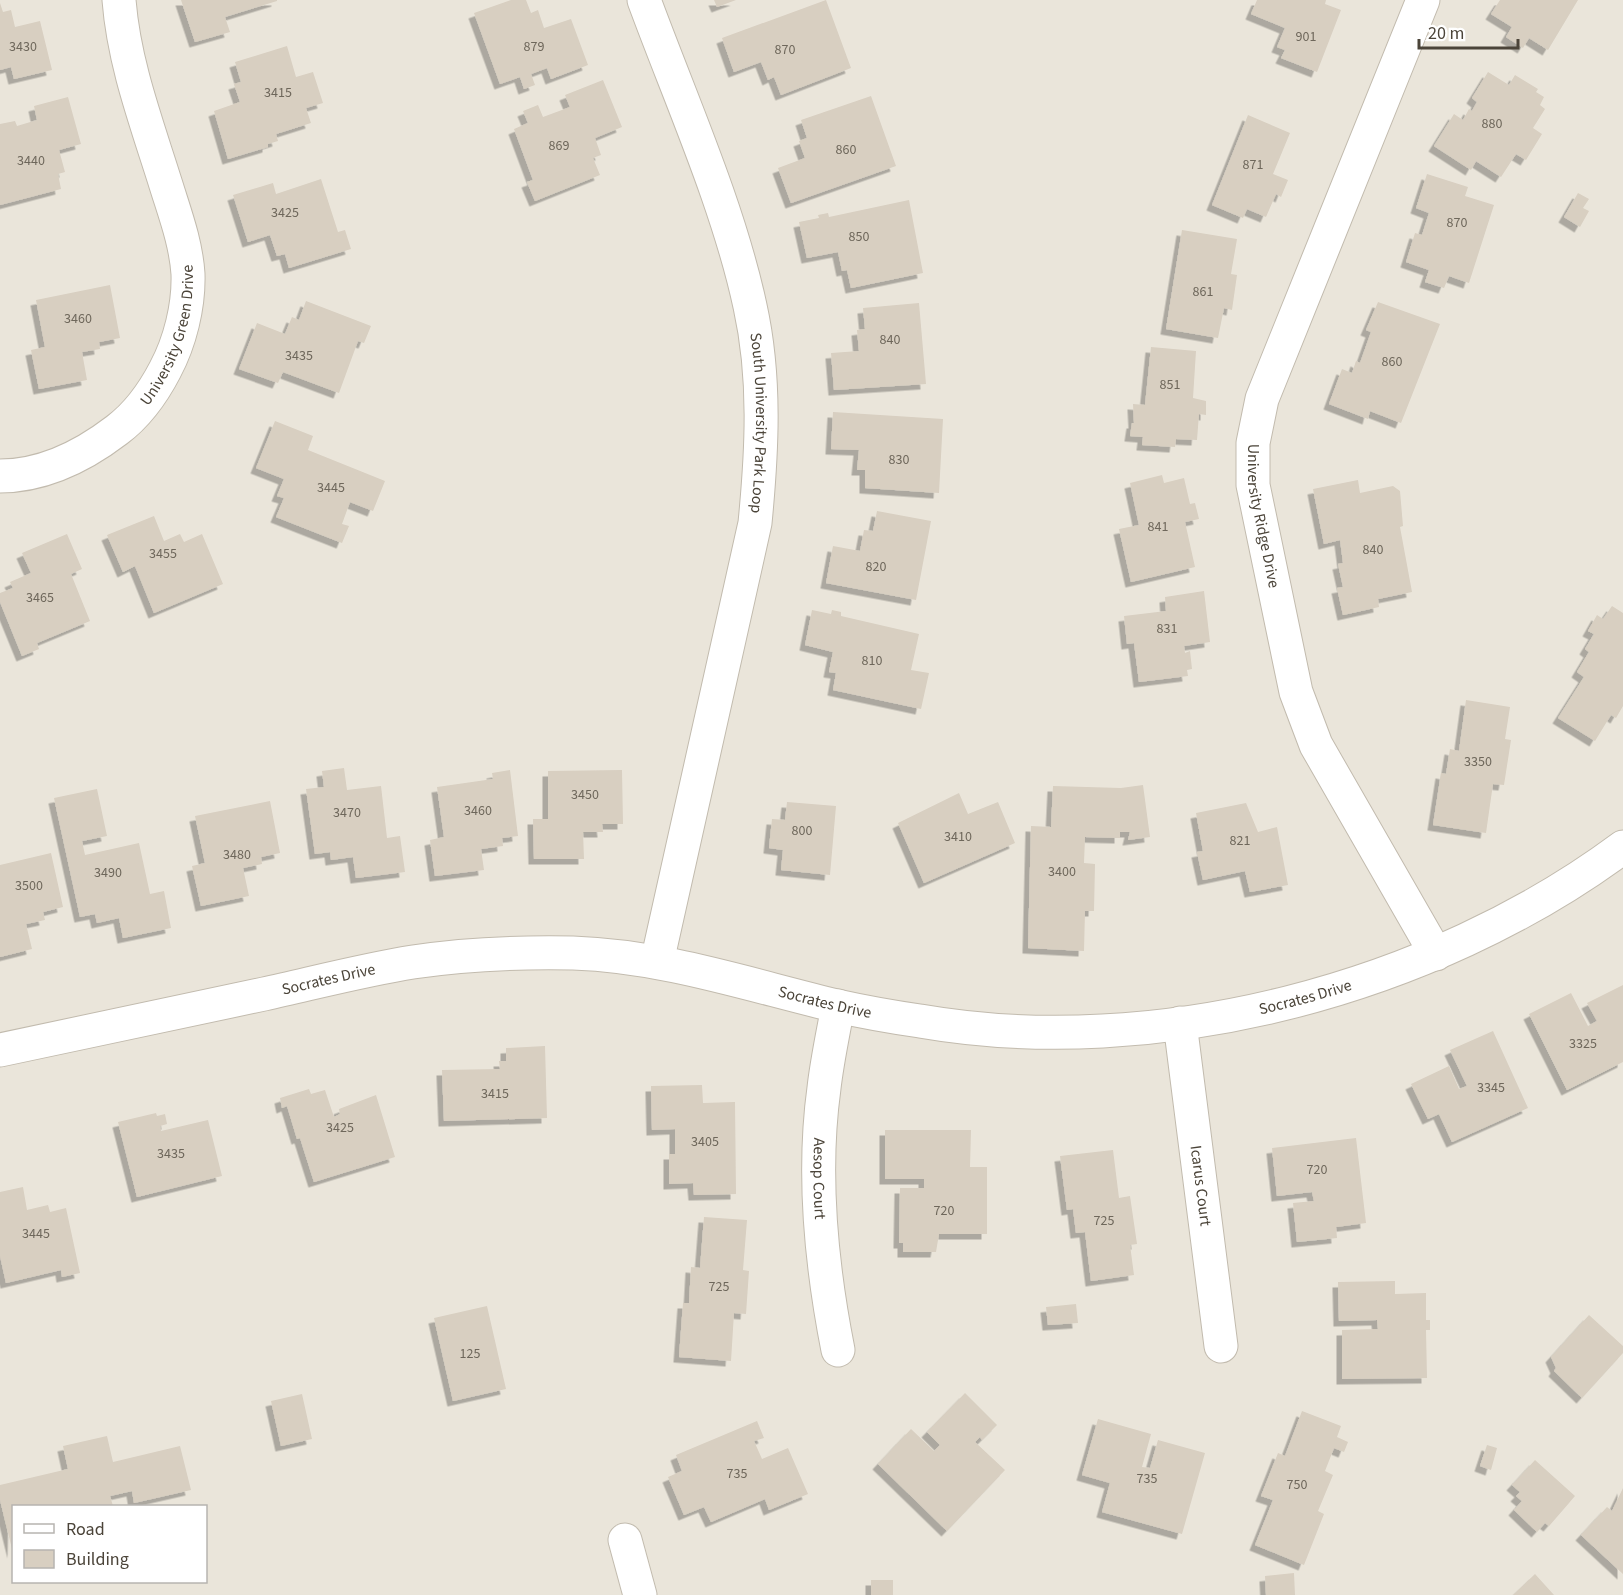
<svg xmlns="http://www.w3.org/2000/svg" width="1623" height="1595" viewBox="0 0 1623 1595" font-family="'Source Sans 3',sans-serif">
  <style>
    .residential { fill: #eae5da; fill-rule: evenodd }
    .building { fill: #d8cfc1; filter: url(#shadow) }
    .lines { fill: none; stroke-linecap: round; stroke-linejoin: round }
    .minor-casing { stroke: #c2bbae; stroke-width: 35 }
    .tertiary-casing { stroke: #c2bbae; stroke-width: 35 }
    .minor { stroke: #fff; stroke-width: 33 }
    .tertiary { stroke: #fff; stroke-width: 33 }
    .labels { text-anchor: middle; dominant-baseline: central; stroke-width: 6; stroke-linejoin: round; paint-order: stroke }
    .number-label { font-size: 14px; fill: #6e675b }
    .street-label { font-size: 16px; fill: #4b4439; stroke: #fff }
  </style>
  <defs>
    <filter id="shadow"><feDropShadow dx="-5.5" dy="5.5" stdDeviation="0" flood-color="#0004"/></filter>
  </defs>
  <rect width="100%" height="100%" fill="#f6f3ec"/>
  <!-- residential -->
  <path class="residential" d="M0,0h1623v1595h-1623zM14,1506h192v76h-192z"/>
  <!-- building -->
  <path class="building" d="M181,0h96v1l-52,16 5,15 -35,10z
    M511,0h15l5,13 7,-3 6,18 27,-9 17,46 -37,14 -4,-11 -16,6 4,11 -11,4 -4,-12 -20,7 -26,-71z
    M714,0h22l-19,7z
    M826,0l25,68 -70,27 -7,-18 -6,3 -7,-18 -27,10 -12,-34z
    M1257,0h69l-1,4 16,6 -24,62 -36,-14 4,-8 -8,-3 8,-19 -34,-14z
    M1500,0h78l-30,50 -19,-12 -6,10 -17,-11 6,-10 -21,-13z
    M0,3l3,9 8,-2 4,17 25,-6 12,49 -38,9 -3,-12 -11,3z
    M287,46l9,31 17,-5 10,31 -17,5 5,15 -35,11 2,7 -10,3v3l-40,12 -14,-48 26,-9 -6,-18 7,-2 -6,-20z
    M1488,72l21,13 6,-10 23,14 -2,3 8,5 -4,8 5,4 -12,19 9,6 -16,26 -10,-6 -15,23 -25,-16 -5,9 -37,-24 20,-32 9,6 6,-11 3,2 5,-9 -5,-4z
    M603,80l19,47 -27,11 6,17 -8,3 7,17 -65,26 -8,-19 6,-2 -19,-51 14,-6 -5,-12 15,-6 5,12 27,-10 -5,-12z
    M871,96l25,70 -105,37 -13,-35 27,-10 -6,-17 8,-3 -6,-18z
    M68,97l13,47 -22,6 6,22 -7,2 3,15 -61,16v-81l15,-3 2,5 20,-6 -3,-14z
    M1248,115l42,18 -17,41 15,6 -7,17 -5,-3 -10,23 -19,-8 -4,9 -31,-13z
    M1427,174l41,13 -3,9 29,9 -25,78 -20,-7 -5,12 -19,-6 4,-12 -23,-8 9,-29 7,2 7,-22 -13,-5z
    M321,179l17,53 7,-2 6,19 -62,19 -4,-14 -8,2 -7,-21 -22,7 -15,-47 40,-12 3,11z
    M1578,193l11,6 -6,9 6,3 -9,16 -16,-10z
    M909,200l14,73 -72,15 -4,-18 -5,1 -4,-19 -31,6 -8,-36 20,-4 -1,-3 10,-2 1,4z
    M1182,230l55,9 -6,35 6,1 -5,35 -8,-2 -6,30 -52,-9z
    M110,285l10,53 -21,4 1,7 -18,3 5,28 -48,9 -8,-39 14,-3 -9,-47z
    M306,301l65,25 -7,17 -6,-2 -19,52 -56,-21 -5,11 -39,-14 18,-46 28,11 7,-17 7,3z
    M1378,302l62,22 -39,99 -31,-12 -2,8 -39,-15 13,-35 10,4 4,-12 4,2 11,-31 -5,-2z
    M919,303l7,81 -92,6 -3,-37 28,-2 -2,-21 8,-1 -2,-21z
    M1151,347l45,4 -3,47 13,3v14l-7,-1 -2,26 -21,-1 -1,8 -33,-2 1,-8 -13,-1 2,-13h2l-1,-19 12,1z
    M833,412l110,7 -4,74 -74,-5v-18h-8l2,-20 -28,-1z
    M275,421l38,15 -5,14 77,31 -12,30 -23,-9 -8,22 7,2 -7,17 -66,-26 8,-19 -7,-2 7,-17 -28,-11z
    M1162,475l2,8 20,-5 6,26 5,-1 4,16 -14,3 10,45 -64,15 -12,-53 20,-4 -9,-42z
    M1358,480l2,13 33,-7 7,5 3,35 -3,1 12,65 -34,7 1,8 -36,8 -6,-27 6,-1 -5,-23 5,-1 -3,-23 -16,4 -11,-55z
    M877,511l54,10 -15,79 -90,-17 7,-37 27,5 4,-21 9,1z
    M154,516l10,25 16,-7 4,8 18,-8 21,50 -69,29 -19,-47 -12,6 -16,-37z
    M67,534l15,35 -11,5 19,47 -53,22 2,6 -17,7 -22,-54v-9l13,-5 -3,-6 21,-9 -9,-20z
    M1204,591l6,51 -26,4 1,7 5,-2 2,18 -5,1 1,6 -49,6 -5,-39 -7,1 -3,-28 42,-5 -1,-14z
    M1612,606l11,7v93l-7,12 -5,-3 -16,26 -37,-23 26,-41 -7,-5 12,-20 -4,-3 9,-15 -6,-3 9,-16 6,4z
    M812,610l19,4 1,-4 9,2v4l78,18 -8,36 18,3 -8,36 -88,-19 3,-17 -7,-1 4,-20 -28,-7z
    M1466,700l44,7 -5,32 6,1 -7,45 -11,-1 -7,49 -53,-8 8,-52 5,1 4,-25 9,2z
    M344,768l3,22 34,-4 6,52 13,-2 5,36 -49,6 -3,-21 -22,3 -1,-8 -15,2 -9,-65 18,-2 -2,-16z
    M510,770l8,66 -16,2 1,8 -22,3 3,21 -49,6 -5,-36 14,-3 -7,-50 56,-8 -1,-6z
    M622,770l1,54h-21l1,8h-20l1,27h-50l-1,-40h15v-48z
    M1143,785l7,52 -22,3 2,-8h-10v6l-35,-1 -1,26 11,1 -1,47h-9l-1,40 -56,-3 3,-122 20,1 2,-41 68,2z
    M97,789l10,47 -25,5 3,14 54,-12 11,51 14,-3 7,37 -48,10 -4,-20 -22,5 -2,-9 -15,3 -26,-119z
    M959,793l9,21 30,-12 17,41 -91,40 -26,-60z
    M270,801l10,52 -19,4 1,7 -19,4 6,28 -48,10 -9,-40 13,-3 -10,-47z
    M787,802l49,4 -6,69 -49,-5 2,-20 -14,-2 3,-29 13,1z
    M1246,803l12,29 19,-5 11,58 -38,7 -5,-21 -42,9 -6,-28 6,-1 -7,-38z
    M51,853l12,54 -20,5 2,8 -19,4 6,25 -32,8v-92z
    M1623,985v77l-56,28 -38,-76 42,-21 17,33 9,-5 -10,-18z
    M1493,1031l35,77 -76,34 -13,-28 -11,5 -17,-35 38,-18 10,23 8,-3 -17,-36z
    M545,1046l2,72 -103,3 -2,-51 58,-1 -1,-8h7v-13z
    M702,1085l1,18 32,-1 1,92 -42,1 -1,-12 -24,1v-30h6v-25l-23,1 -1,-44z
    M309,1089l2,5 14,-4 9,27 6,-3 -1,-5 37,-14 19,62 -81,25 -14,-44 -3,1 -10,-33 -5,2 -2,-10z
    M156,1113l1,3 8,-2 2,10 -7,2 1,5 47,-11 14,56 -85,21 -19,-75z
    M885,1130h86l-1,37h17v67h-48l-3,18h-33v-9h-4l1,-55h24v-9h-39z
    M1356,1138l10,85 -30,4 1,11 -40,4 -4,-39 21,-2 -2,-9 -35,4 -5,-48z
    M1113,1150l6,48 11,-2 7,48 -7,1 4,30 -43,6 -6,-49 -9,1 -3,-24 -6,1 -7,-54z
    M23,1187l4,23 21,-5 2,7 16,-4 14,65 -18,4 -1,-7 -55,13 -6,-27v-64z
    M704,1217l43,3 -4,50 6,1 -3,43 -12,-1 -3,48 -52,-4 4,-54h6l2,-36 9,1z
    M1395,1281v13l31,-1v27h4v10h-4l1,48 -85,1v-49l36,-1 -1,-9 -38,1 -1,-39z
    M1076,1304l2,19 -30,2 -2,-18z
    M487,1306l19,83 -53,12 -19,-83z
    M1589,1315l34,31v7l-41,45 -28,-27 2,-3 -5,-11z
    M965,1393l32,32 -15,15 -2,-3 -5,5 30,28 -58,61 -69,-67 33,-35 23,22 6,-6 -13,-13z
    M302,1394l10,45 -31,7 -10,-45z
    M1302,1411l39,15 -4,11 11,5 -4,10 -10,-4 -9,23 8,4 -15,36 6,3 -20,51 -49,-20 18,-45 -12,-4 17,-43 7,3z
    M1098,1419l53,15 -9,33 8,1 8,-28 47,13 -23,81 -80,-22 8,-29 -28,-8z
    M757,1421l7,17 -10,3 8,18 26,-11 20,46 -39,16 -4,-11 -54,23 -7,-15 -20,8 -16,-38 14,-6 -6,-16z
    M107,1436l6,26 67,-16 11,44 -57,13 -2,-12 -22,5 3,10h-99l-1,47 -13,-53v-15l68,-16 -5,-23z
    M1487,1445l10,3 -6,22 -11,-4z
    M1535,1460l40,36 -26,30 -4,-3 -8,9 -23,-22 8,-9 -6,-5 4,-4 -8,-7z
    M1623,1488v86l-42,-39 26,-28 5,4z
    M1294,1573l1,22h-29l-1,-19z
    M1535,1574l19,21h-41z
    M871,1580h22v15h-22z"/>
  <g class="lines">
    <defs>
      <g id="minor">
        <path id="s1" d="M644,0c36,98 84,204 106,306 16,72 12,145 5,217l-98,439"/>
        <path id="s2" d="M1423,0l-161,399 -9,44v42l43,207 20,53 120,209"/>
        <path id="s3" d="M0,476c43,0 83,-20 117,-46 20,-15 36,-37 48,-60 15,-28 24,-64 23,-96 -2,-31 -13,-60 -22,-89 -19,-61 -42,-121 -47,-185"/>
        <path id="s4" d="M838,1006c-5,28 -11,55 -14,82 -12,87 -3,176 14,262"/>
        <path id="s5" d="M1180,1023l41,323"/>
        <path d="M625,1540l15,55"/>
      </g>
      <g id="tertiary">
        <path id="s6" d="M0,1050c88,-19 176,-38 264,-56 50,-11 99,-24 149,-32 53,-8 107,-10 160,-9 91,3 176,32 264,53 27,6 55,11 83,15 236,41 512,-32 703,-174"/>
      </g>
    </defs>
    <!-- minor casing -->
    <use href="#minor" class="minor-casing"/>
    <!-- tertiary casing -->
    <use href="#tertiary" class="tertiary-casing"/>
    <!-- minor -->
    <use href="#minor" class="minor"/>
    <!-- tertiary -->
    <use href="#tertiary" class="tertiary"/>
  </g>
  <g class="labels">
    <!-- number labels -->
    <g class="number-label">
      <text x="1306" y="37">901</text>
      <text x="23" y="47">3430</text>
      <text x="534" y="47">879</text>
      <text x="785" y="50">870</text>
      <text x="278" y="93">3415</text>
      <text x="1492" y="124">880</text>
      <text x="559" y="146">869</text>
      <text x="846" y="150">860</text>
      <text x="31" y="161">3440</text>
      <text x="1253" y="165">871</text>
      <text x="285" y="213">3425</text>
      <text x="1457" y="223">870</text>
      <text x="859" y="237">850</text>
      <text x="1203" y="292">861</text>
      <text x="78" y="319">3460</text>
      <text x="890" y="340">840</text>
      <text x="299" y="356">3435</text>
      <text x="1392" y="362">860</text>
      <text x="1170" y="385">851</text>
      <text x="899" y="460">830</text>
      <text x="331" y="488">3445</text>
      <text x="1158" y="527">841</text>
      <text x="1373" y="550">840</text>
      <text x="163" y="554">3455</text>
      <text x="876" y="567">820</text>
      <text x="40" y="598">3465</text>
      <text x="1167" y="629">831</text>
      <text x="872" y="661">810</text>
      <text x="1478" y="762">3350</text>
      <text x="585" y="795">3450</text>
      <text x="478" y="811">3460</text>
      <text x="347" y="813">3470</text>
      <text x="802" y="831">800</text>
      <text x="958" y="837">3410</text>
      <text x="1240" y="841">821</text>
      <text x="237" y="855">3480</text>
      <text x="1062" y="872">3400</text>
      <text x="108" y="873">3490</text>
      <text x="29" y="886">3500</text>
      <text x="1583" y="1044">3325</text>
      <text x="1491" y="1088">3345</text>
      <text x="495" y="1094">3415</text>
      <text x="340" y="1128">3425</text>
      <text x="705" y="1142">3405</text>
      <text x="171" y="1154">3435</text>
      <text x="1317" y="1170">720</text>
      <text x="944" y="1211">720</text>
      <text x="1104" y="1221">725</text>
      <text x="36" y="1234">3445</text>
      <text x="719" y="1287">725</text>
      <text x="470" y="1354">125</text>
      <text x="737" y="1474">735</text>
      <text x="1147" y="1479">735</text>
      <text x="1297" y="1485">750</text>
    </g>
    <!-- street labels -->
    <g class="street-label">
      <text stroke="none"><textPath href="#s3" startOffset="240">University Green Drive</textPath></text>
      <text stroke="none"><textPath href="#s1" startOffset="442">South University Park Loop</textPath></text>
      <text stroke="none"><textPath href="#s2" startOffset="549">University Ridge Drive</textPath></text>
      <text stroke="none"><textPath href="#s6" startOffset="336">Socrates Drive</textPath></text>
      <text stroke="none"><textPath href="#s6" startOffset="1326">Socrates Drive</textPath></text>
      <text stroke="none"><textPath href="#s6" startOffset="840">Socrates Drive</textPath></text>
      <text stroke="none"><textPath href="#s4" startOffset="174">Aesop Court</textPath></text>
      <text stroke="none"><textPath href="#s5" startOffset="164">Icarus Court</textPath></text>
    </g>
  </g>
  <!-- legend -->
  <rect x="12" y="1505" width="195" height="78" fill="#ffffff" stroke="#b7b4b0" stroke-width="1.5"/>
  <rect x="24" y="1524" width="30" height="9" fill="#ffffff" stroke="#b7b4b0" stroke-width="1.5"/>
  <text x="66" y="1535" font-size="18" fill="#4b4439">Road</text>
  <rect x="24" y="1550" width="30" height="18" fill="#d8cfc1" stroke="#b7b4b0" stroke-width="1.5"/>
  <text x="66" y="1565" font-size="18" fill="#4b4439">Building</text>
  <!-- scale -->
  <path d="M1419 39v9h99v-9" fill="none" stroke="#4b4439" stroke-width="3"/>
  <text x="1428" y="39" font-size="18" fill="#4b4439" stroke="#ffffff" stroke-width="4.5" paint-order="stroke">20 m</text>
</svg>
